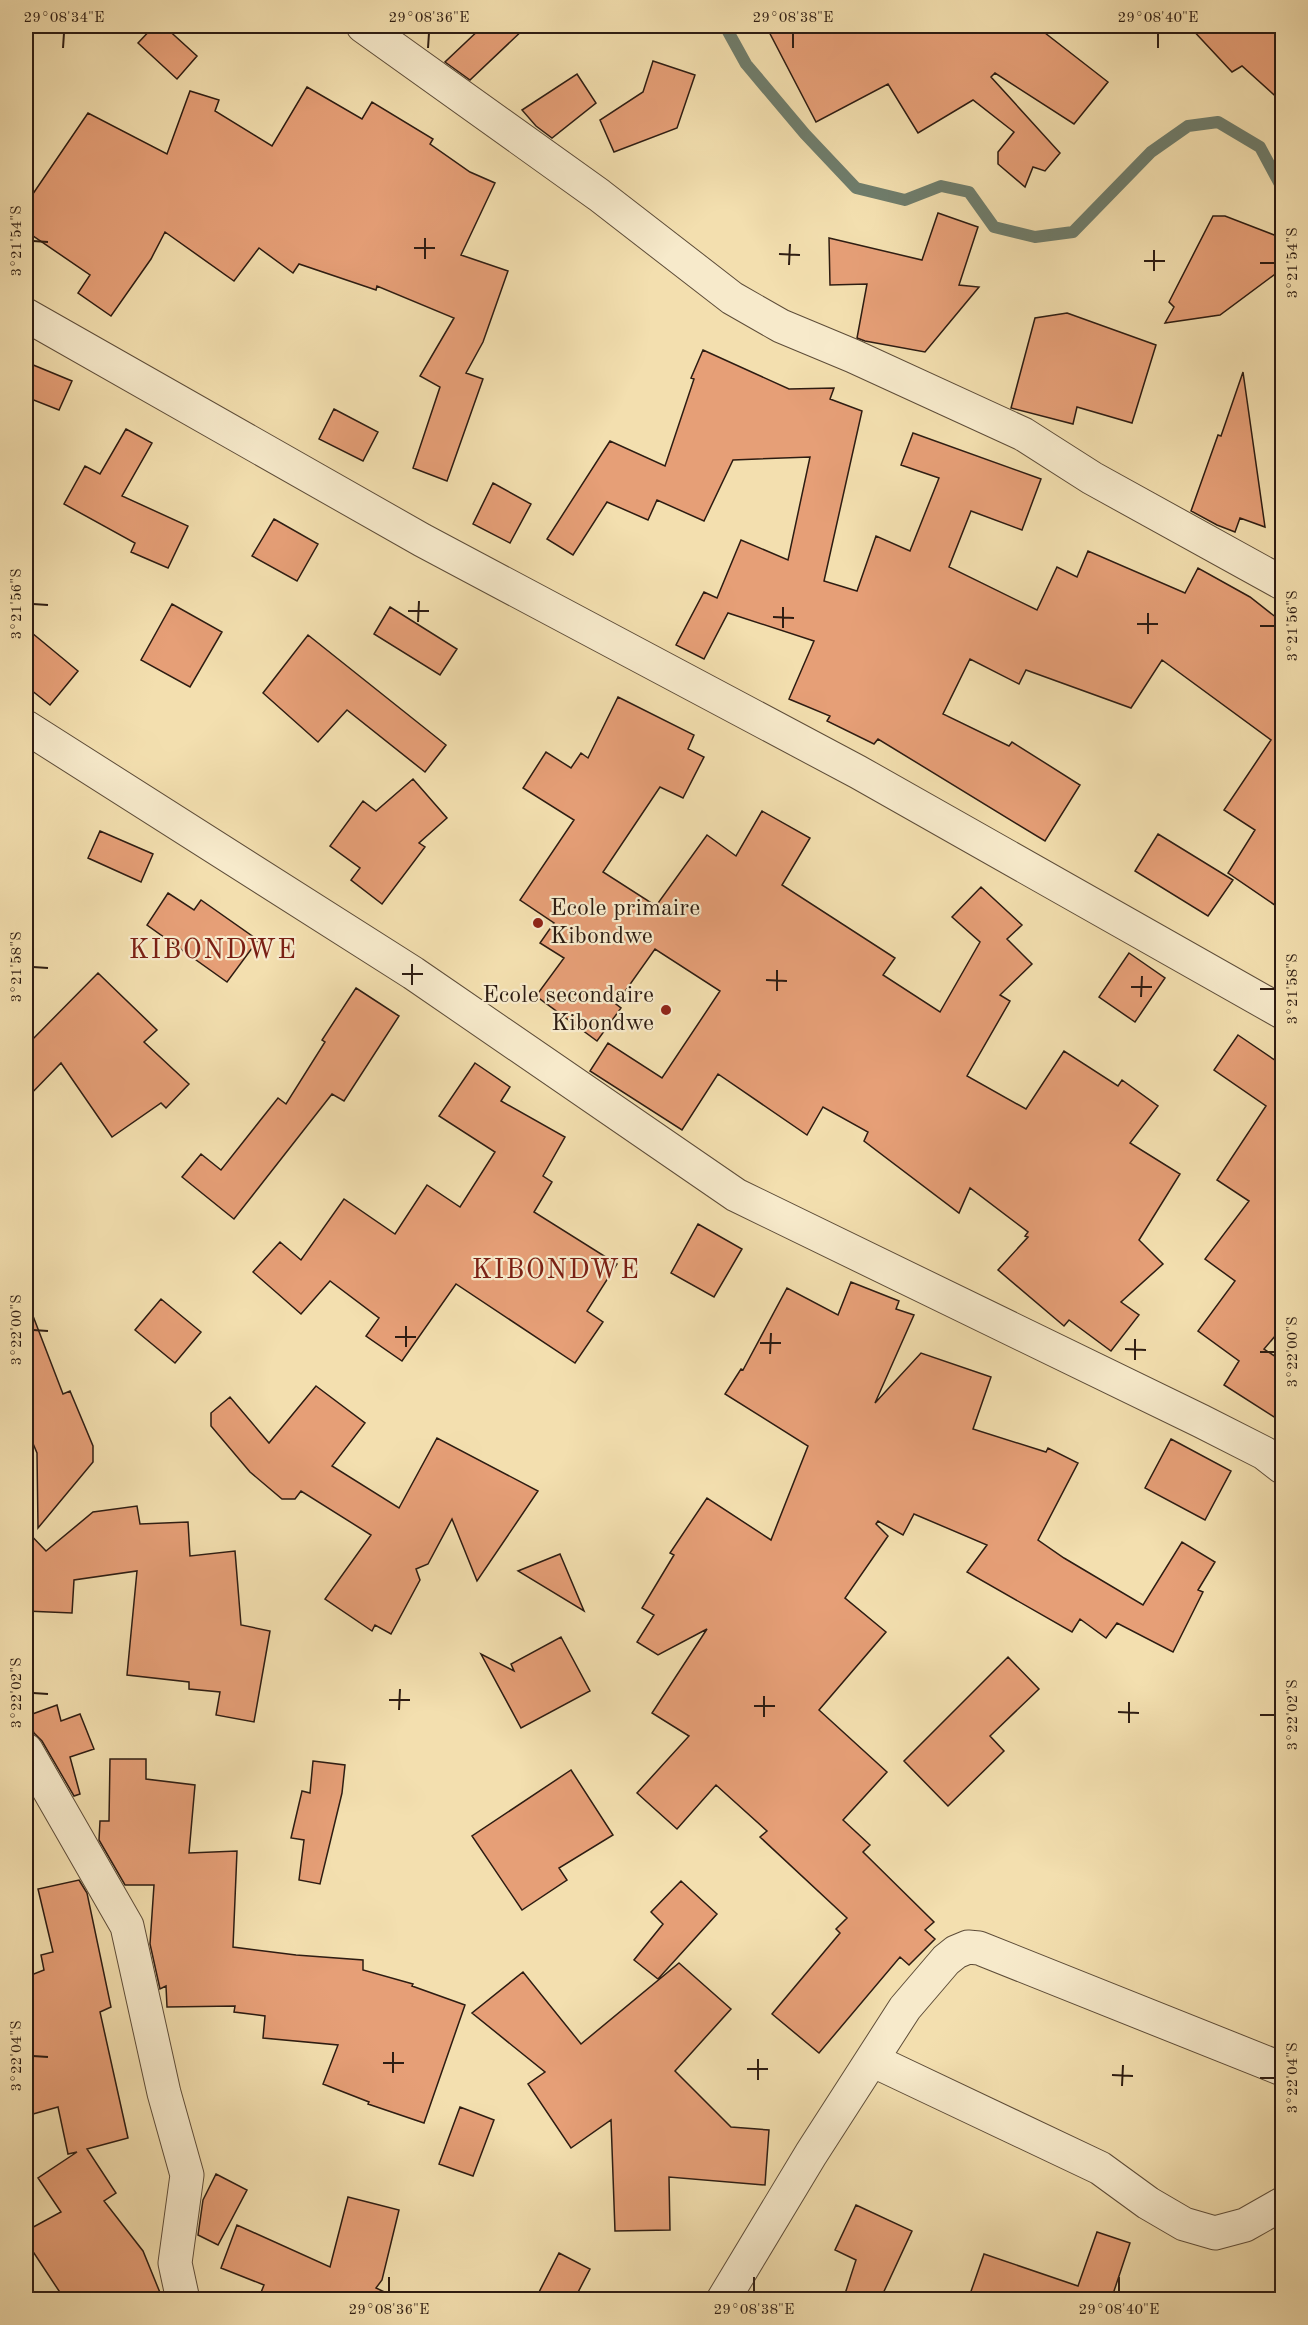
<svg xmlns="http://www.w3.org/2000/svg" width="1308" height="2325" viewBox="0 0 1308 2325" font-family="'Old Standard TT',serif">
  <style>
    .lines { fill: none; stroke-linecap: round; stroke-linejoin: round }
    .stream { stroke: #6f7d6c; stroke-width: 12 }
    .building { fill: #e69f77; stroke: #2d1c12; stroke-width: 1.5 }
    .minor-casing { stroke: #5e4d39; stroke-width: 35 }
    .minor { stroke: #f7eacb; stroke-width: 33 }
    .ticks { fill: none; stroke: #2d1c12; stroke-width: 2 }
    .poi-dot { fill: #8f2418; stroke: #f7eacb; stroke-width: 2 }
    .labels { text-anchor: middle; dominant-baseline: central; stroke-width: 4.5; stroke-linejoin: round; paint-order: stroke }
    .poi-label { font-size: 24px; fill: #2d1c12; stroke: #f7eacb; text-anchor: start }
    .quarter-label { font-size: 27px; letter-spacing: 1.5px; fill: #7a1f14; stroke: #f7eacb }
    .neatline { fill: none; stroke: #2d1c12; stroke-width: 2 }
    .ticks-label { font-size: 15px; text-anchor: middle; fill: #2d1c12 }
  </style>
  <rect width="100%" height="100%" fill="#f3dfaf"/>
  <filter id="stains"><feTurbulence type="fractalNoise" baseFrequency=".00333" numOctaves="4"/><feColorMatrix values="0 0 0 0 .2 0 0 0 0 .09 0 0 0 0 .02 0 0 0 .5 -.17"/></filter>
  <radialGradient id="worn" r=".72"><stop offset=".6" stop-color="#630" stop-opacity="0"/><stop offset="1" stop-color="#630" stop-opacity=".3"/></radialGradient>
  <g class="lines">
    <!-- stream -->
    <path class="stream" d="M725,26l21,38 59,70 51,54 49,12 36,-14 28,6 25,35 41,10 38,-5 78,-80 37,-26 30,-4 42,25 22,41"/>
  </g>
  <!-- building -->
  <path class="building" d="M154,26h10l33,30 -20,23 -39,-36z
    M483,26h44l-57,54 -25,-18z
    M766,26h270l72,56 -34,42 -79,-51 -4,4 69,76 -15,18 -12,-4 -8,20 -27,-23v-12l16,-20 -41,-32 -55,33 -30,-49 -72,38z
    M1189,26h93v76l-40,-36 -10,6z
    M653,61l42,14 -18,53 -63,24 -14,-32 43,-28z
    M577,74l19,29 -44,35 -16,-12 -14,-16z
    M307,87l55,32 10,-17 61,37 -3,5 40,28 25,11 -34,72 47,16 -25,71 -17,31 17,6 -36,102 -34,-13 27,-81 -20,-11 34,-58 -77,-32 -1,4 -77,-26 -6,9 -34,-25 -25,33 -69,-49 -14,27 -40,57 -33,-23 12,-18 -64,-44v-27l62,-91 79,41 23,-63 29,9 -4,11 57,35z
    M938,213l40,14 -19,58 20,2 -54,65 -60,-11 -8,-3 10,-54 -37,1 -1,-47 93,22z
    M1213,216h12l57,22v31l-62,46 -55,8 9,-16 -5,-5z
    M1067,313l89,32 -24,78 -55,-16 -4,17 -62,-16 24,-90z
    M703,350l86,39 45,-1 -4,11 32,12 -38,170 33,10 19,-55 34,15 29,-73 -38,-13 12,-32 128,46 -19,51 -51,-19 -22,56 88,43 20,-43 20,10 11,-26 97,42 13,-25 52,29 32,25v288l-54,-37 27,-43 -31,-20 47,-70 -109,-80 -31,48 -105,-38 -7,14 -49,-25 -27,55 66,32 3,-4 68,43 -35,56 -167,-102 -4,5 -47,-23 3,-5 -41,-17 25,-58 -86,-28 -24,46 -28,-14 28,-53 13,6 24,-58 47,20 22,-103 -77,3 -29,61 -47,-21 -9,20 -41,-18 -34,53 -26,-16 63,-98 55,25 29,-87 -3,-1z
    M26,362l46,19 -13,29 -33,-13z
    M1243,372l22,155 -25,-9 -5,14 -18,-7 -26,-14 27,-76 3,1z
    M334,409l44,23 -15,29 -44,-22z
    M126,429l26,14 -30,53 66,30 -20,42 -37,-16 4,-9 -71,-39 21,-38 15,8z
    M493,483l38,21 -21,39 -37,-19z
    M274,519l44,25 -21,37 -45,-25z
    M172,604l50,28 -32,55 -49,-27z
    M390,607l67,42 -17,26 -66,-41z
    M26,628l52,43 -28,34 -24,-19z
    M308,635l138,110 -21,27 -78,-62 -29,32 -55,-49z
    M618,697l76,38 -6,14 16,8 -21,41 -23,-11 -57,85 53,34 51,-71 29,21 26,-45 48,27 -28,47 113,73 -12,17 57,37 40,-70 -28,-25 29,-30 41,38 -15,14 25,25 -32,31 10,6 -43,75 59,33 38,-58 54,35 4,-6 36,26 -28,37 50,31 -41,66 24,24 -42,38 18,13 -28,36 -42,-31 -5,6 -66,-56 30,-33 -3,-1 3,-4 -58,-44 -11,25 -95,-72 4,-9 -45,-25 -16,28 -89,-61 -36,56 -92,-59 18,-28 54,35 58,-87 -65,-42 -39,55 5,4 -24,33 -61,-45 28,-38 -24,-15 14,-20 -34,-23 54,-80 -51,-32 23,-36 25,16 10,-15 7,5z
    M413,779l34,39 -28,25 6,4 -43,57 -31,-24 9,-12 -30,-22 33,-45 13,10z
    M100,831l53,23 -12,28 -53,-24z
    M1158,834l75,46 -25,36 -73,-45z
    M168,893l26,17 7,-10 57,40 -31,42 -80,-57z
    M1129,953l36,25 -30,44 -36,-25z
    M98,973l59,57 -13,12 45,42 -23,24 -5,-5 -49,34 -51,-74 -35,36v-53z
    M356,988l43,28 -55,85 -12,-7 -98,125 -52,-42 19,-23 20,16 57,-72 8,6 39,-62 -3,-2z
    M1238,1035l44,30v263l-18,21 18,12v61l-58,-37 15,-24 -41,-30 37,-50 -30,-22 44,-58 -32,-21 49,-74 -52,-36z
    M475,1063l35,24 -9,14 64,36 -22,39 9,6 -18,30 83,52 -30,47 16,11 -28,41 -119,-79 -54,77 -36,-25 13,-18 -49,-37 -29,33 -48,-42 27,-30 21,18 43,-61 51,35 32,-49 33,22 35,-55 -56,-36z
    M698,1224l44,25 -28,48 -43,-24z
    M851,1282l48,19 -3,8 18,6 -39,88 46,-50 70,24 -18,52 73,23 2,-4 30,15 -40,77 26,18 79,47 39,-63 33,20 -17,28 5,2 -30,60 -56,-29 -11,15 -26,-19 -8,13 -105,-60 20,-27 -73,-31 -11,21 -25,-14 -2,3 12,12 -43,62 41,34 -67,78 68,62 -44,48 27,25 -7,7 71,70 -9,8 10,9 -26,26 -9,-8 -81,96 -47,-39 68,-81 -4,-4 11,-11 -87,-81 7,-6 -51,-46 -39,44 -40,-36 52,-57 -37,-23 55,-84 -49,26 -21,-13 17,-27 -12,-7 32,-53 -4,-2 37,-55 64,42 37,-94 -83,-52 16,-25 2,1 44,-82 51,27z
    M161,1299l40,33 -26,31 -40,-33z
    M26,1303h2l35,91 7,-3 23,55v16l-55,66 -1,-75 -11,-26z
    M316,1386l49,37 -33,43 67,42 38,-70 101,53 -61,90 -25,-62 -24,45 -12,5 4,11 -29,54 -16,-9 -3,6 -47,-32 46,-64 -70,-44 -6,8h-13l-32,-27 -39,-46v-13l19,-16 39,46z
    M1171,1439l60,32 -26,49 -60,-32z
    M137,1506l3,18 48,-2 2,34 45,-5 6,74 29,6 -16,91 -38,-7 4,-23 -31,-3v-7l-62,-7 10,-104 -63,9 -2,33 -46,-2v-81l20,21 47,-39z
    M560,1554l24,57 -66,-40z
    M561,1637l29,54 -69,37 -40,-74 33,17 -3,-7z
    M1008,1657l31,32 -49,47 14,15 -56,55 -44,-45z
    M57,1705l4,16 19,-7 14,35 -24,8 10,37 -6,2 -32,-55 -8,-8 -7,-17z
    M110,1759h36v20l49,6 -6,68 48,-2 -4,96 63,8 67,5v10l50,14 -1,2 53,19 -41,118 -56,-19 1,-2 -46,-18 15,-39 -75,-7 2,-22 -31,-4 1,-6 -68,1 -1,-21 -6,3 -10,-45 4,-59h-29l-26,-45 1,-19h9z
    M313,1761l32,4 -3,28 -22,91 -21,-4 5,-40 -13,-2 11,-47 8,2z
    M571,1770l42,65 -54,33 8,12 -45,30 -50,-74z
    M79,1880l8,13 24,114 -11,5 28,126 -41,11 29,44 -12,8 39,50 20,49h-98l-39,-59v-10l35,-19 -23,-34 39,-26 -9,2 -10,-47 -32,9v-139l18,-7 -3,-15 12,-3 -15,-63z
    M681,1881l36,33 -59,65 -24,-19 29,-36 -12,-12z
    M679,1963l52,46 -56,62 56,56 38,3 -4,55 -96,-8 1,53 -55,1 -4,-111 -40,28 -43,-64 17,-12 -73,-59 51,-41 58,72z
    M460,2107l34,13 -21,56 -34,-12z
    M216,2174l31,16 -29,55 -20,-10 5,-35z
    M348,2197l51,13 -17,70 -6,8 25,12h-143l6,-15 -43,-17 16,-43 93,42z
    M856,2205l56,26 -32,69h-37l13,-40 -21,-10z
    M1097,2232l33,11 -19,57h-143l16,-46 94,32z
    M559,2253l31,16 -16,31h-39z"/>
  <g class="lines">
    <defs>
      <path id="minor" d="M363,26l236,169 133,103 49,28 72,30 170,78 69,44 190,105
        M26,315l396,225 436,232 424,240
        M26,727l387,246 323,222 465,226 63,32 18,14
        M26,1750l101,176 37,167 23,82 -12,88 8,37
        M872,2060l228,108 48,35 36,21 31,9 30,-8 37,-21
        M723,2300l88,-146 94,-146 41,-48 10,-8 12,-5 11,1 303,121"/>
    </defs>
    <!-- minor casing -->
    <use href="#minor" class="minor-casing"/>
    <!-- minor -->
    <use href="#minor" class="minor"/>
  </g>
  <!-- ticks -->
  <path class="ticks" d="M63,48l1,-15M428,48l1,-15M793,48v-15M1158,48v-15M33,241l15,1M414,248h21M779,254l21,1M425,259v-21M1144,261h21M1260,263h15M789,265l1,-21M1154,271v-21M33,604l15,1M408,611h21M773,617l21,1M418,622l1,-21M1137,624h21M1260,626h15M783,628v-21M1148,634v-21M33,967l15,1M402,974h21M766,980l21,1M412,985v-21M1131,987h21M1260,989h15M777,991v-21M1141,997l1,-21M33,1330l15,1M395,1337h21M760,1343h21M406,1347v-21M1125,1349l21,1M1260,1352h15M770,1354l1,-21M1135,1360v-21M33,1693l15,1M389,1700h21M754,1706h21M399,1710l1,-21M1118,1712l21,1M1260,1715h15M764,1717v-21M1129,1723v-21M33,2056l15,1M383,2063h21M747,2069h21M393,2073v-21M1112,2075l21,1M1260,2078h15M758,2080v-21M1122,2086l1,-21M389,2292v-15M754,2292v-15M1119,2292v-15"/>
  <!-- markers -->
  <g class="poi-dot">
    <circle cx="538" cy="923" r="6"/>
    <circle cx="666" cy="1010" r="6"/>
  </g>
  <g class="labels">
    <!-- poi labels -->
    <g class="poi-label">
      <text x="550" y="909">Ecole primaire<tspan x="550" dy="28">Kibondwe</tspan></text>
      <text x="654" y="996" text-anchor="end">Ecole secondaire<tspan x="654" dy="28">Kibondwe</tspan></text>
    </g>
    <!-- quarter labels -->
    <g class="quarter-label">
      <text x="213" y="950">KIBONDWE</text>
      <text x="556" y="1270">KIBONDWE</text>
    </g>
  </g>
  <!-- margin -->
  <rect width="1308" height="2325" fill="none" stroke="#f3dfaf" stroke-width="66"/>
  <rect x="33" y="33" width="1242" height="2259" class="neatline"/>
  <g class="ticks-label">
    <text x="64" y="22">29°08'34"E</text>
    <text x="429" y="22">29°08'36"E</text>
    <text x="793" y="22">29°08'38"E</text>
    <text x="1158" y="22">29°08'40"E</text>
    <text transform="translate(16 241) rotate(-90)" y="5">3°21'54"S</text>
    <text transform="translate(1292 263) rotate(-90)" y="5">3°21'54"S</text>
    <text transform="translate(16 604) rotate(-90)" y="5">3°21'56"S</text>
    <text transform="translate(1292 626) rotate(-90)" y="5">3°21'56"S</text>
    <text transform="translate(16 967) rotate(-90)" y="5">3°21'58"S</text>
    <text transform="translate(1292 989) rotate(-90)" y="5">3°21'58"S</text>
    <text transform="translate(16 1330) rotate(-90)" y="5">3°22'00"S</text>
    <text transform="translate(1292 1352) rotate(-90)" y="5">3°22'00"S</text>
    <text transform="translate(16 1693) rotate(-90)" y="5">3°22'02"S</text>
    <text transform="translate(1292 1715) rotate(-90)" y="5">3°22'02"S</text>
    <text transform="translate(16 2056) rotate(-90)" y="5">3°22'04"S</text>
    <text transform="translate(1292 2078) rotate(-90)" y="5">3°22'04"S</text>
    <text x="389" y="2314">29°08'36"E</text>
    <text x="754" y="2314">29°08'38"E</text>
    <text x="1119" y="2314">29°08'40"E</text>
  </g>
  <rect width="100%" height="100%" filter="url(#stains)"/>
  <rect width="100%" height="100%" fill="url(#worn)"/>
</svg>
